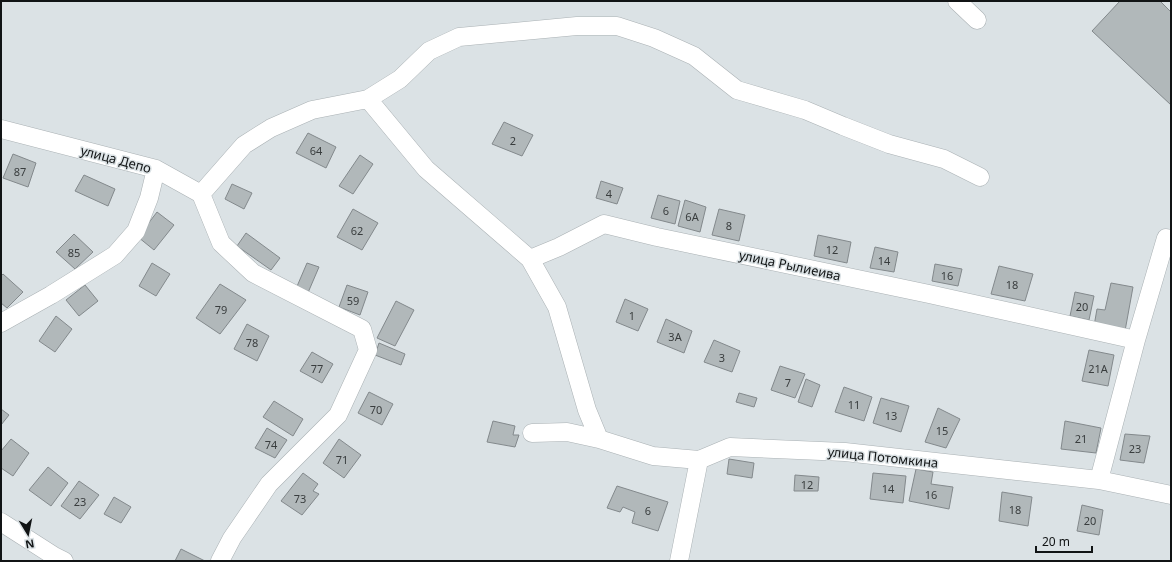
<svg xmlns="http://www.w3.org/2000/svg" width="1172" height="562" viewBox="0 0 1172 562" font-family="'Noto Sans',sans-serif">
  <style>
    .building { fill: #b1b8ba; stroke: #83898c }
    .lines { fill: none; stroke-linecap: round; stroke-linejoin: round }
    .minor-casing { stroke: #aab1b4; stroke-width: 19 }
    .minor { stroke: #fff; stroke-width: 18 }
    .labels { text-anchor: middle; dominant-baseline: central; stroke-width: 3; stroke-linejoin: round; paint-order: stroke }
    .number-label { font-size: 11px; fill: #393d3e }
    .street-label { font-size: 13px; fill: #111415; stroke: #dbe2e5 }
  </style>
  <rect width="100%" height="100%" fill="#dbe2e5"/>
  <!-- building -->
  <path class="building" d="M1120,1h40l11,11v93l-79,-74z
    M504,122l29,13 -11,21 -30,-12z
    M308,133l28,14 -10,21 -30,-15z
    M13,154l23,9 -8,24 -25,-9z
    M360,155l13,9 -20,30 -14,-8z
    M84,175l31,14 -7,17 -33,-15z
    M601,181l22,7 -6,16 -21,-6z
    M232,184l20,9 -8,16 -19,-10z
    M658,195l22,6 -5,23 -24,-6z
    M685,200l21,7 -6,25 -22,-6z
    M353,209l25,14 -16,27 -25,-13z
    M719,209l26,6 -6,26 -27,-6z
    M157,212l17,13 -20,25 -16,-13z
    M246,233l34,25 -9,12 -34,-24z
    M74,234l19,18 -18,17 -19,-17z
    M818,235l33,7 -4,21 -33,-7z
    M875,247l23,5 -4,20 -24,-4z
    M152,263l18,11 -14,22 -17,-10z
    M307,263l12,4 -12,28 -12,-4z
    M935,264l27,5 -4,17 -26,-5z
    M999,266l34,8 -8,27 -34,-7z
    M3,274l20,18 -16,16 -6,-5v-27z
    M1111,283l22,4 -8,44 -31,-5 3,-17 8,1z
    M220,284l26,16 -26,34 -24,-16z
    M85,285l13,16 -19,15 -13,-16z
    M347,285l21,7 -8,23 -21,-8z
    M1075,292l19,4 -5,24 -19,-4z
    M625,299l23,10 -10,22 -22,-9z
    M396,301l18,9 -19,36 -18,-8z
    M56,316l16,13 -17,23 -16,-11z
    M666,319l26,12 -8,22 -27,-11z
    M247,324l22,12 -12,25 -23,-12z
    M714,340l26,11 -8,21 -28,-10z
    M379,343l26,11 -4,11 -26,-10z
    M1089,350l25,5 -6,31 -26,-5z
    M312,352l21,12 -11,19 -22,-12z
    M780,366l25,8 -10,24 -24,-8z
    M806,379l14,6 -8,22 -14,-5z
    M844,387l28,10 -8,24 -29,-9z
    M369,392l24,12 -11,21 -24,-12z
    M739,393l18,5 -3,9 -18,-5z
    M881,398l28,8 -8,26 -28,-9z
    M274,401l29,18 -10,17 -30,-19z
    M938,408l22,11 -14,29 -21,-6z
    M1,409l8,6 -8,10z
    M493,421l22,5 -2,9h6l-4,12 -28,-5z
    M1065,421l36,7 -5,25 -35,-4z
    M267,428l20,12 -12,18 -20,-10z
    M1125,434l25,2 -6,27 -24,-3z
    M11,439l18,14 -16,23 -12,-8v-17z
    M339,439l22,16 -17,23 -21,-15z
    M729,459l25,4 -2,15 -25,-4z
    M48,467l20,16 -17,23 -22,-16z
    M916,469l17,3 -2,12 22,3 -4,22 -40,-8z
    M303,473l15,11 -5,7 6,3 -17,21 -21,-14z
    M873,473l33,3 -3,27 -33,-4z
    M795,475l24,2 -1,14h-24z
    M79,481l20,14 -19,24 -19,-13z
    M617,486l51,16 -10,29 -26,-8 3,-11 -12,-5 -3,5 -13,-4z
    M1002,492l30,5 -4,29 -29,-5z
    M114,497l17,10 -10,16 -17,-9z
    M1082,505l21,5 -4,25 -22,-4z
    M181,549l24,12h-30z"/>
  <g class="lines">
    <defs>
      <path id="minor" d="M957,1l20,19
        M368,99l32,-20 29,-28 30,-14 118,-11h40l37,12 40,18 43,34 68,20 38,16 46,18 55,15 36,18
        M1,129l155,40 45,25 20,49 32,30 109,56 6,21 -30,65 -69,69 -37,54 -12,23
        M201,194l43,-49 27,-17 41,-18 56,-11 58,70 104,90
        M1,323l50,-28 64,-40 21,-24 13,-33 7,-29
        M532,433l35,-1 32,7 54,17 46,4 31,-13 115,5 254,28 72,15
        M599,439l-12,-29 -30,-103 -27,-48 29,-12 45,-23 53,13 272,57 207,46 30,-102 5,1
        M1099,480l37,-140
        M1,522l53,34 10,5
        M679,561l20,-101"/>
    </defs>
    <!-- minor casing -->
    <use href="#minor" class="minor-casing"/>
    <!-- minor -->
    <use href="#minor" class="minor"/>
  </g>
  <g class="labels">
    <!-- number labels -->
    <g class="number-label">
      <text x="513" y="140">2</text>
      <text x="316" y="150">64</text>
      <text x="20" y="171">87</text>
      <text x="609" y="193">4</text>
      <text x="666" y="210">6</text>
      <text x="692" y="216">6А</text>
      <text x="729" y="225">8</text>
      <text x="357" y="230">62</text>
      <text x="832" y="249">12</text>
      <text x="74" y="252">85</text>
      <text x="884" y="260">14</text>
      <text x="947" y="275">16</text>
      <text x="1012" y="284">18</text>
      <text x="353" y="300">59</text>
      <text x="1082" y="306">20</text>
      <text x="221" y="309">79</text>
      <text x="632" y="315">1</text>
      <text x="675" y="336">3А</text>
      <text x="252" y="342">78</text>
      <text x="722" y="357">3</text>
      <text x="317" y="368">77</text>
      <text x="1098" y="368">21А</text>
      <text x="788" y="382">7</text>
      <text x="854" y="404">11</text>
      <text x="376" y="409">70</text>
      <text x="891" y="415">13</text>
      <text x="942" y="430">15</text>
      <text x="1081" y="438">21</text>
      <text x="271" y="444">74</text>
      <text x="1135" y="448">23</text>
      <text x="342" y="459">71</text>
      <text x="807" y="484">12</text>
      <text x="888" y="488">14</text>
      <text x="931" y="494">16</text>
      <text x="300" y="498">73</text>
      <text x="80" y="501">23</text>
      <text x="1015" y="509">18</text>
      <text x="648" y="510">6</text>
      <text x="1090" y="520">20</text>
    </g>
    <!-- street labels -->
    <g class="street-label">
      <text transform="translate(116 159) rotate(15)">улица Депо</text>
      <text transform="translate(790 265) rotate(12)">улица Рылиеива</text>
      <text transform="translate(883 457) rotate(6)">улица Потомкина</text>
    </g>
  </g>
  <!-- border -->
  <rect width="1172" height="562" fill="none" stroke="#111415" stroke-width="4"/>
  <!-- north arrow -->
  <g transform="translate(28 534) rotate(170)" stroke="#dbe2e5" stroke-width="3" paint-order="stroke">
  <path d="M0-3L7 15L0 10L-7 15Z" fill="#111415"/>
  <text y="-6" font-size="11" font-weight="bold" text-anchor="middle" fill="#111415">N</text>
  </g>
  <!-- scale -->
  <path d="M1036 546v6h56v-6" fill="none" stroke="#111415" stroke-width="2"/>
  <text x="1042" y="546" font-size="12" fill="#111415" stroke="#dbe2e5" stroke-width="3" paint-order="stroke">20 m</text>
</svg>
